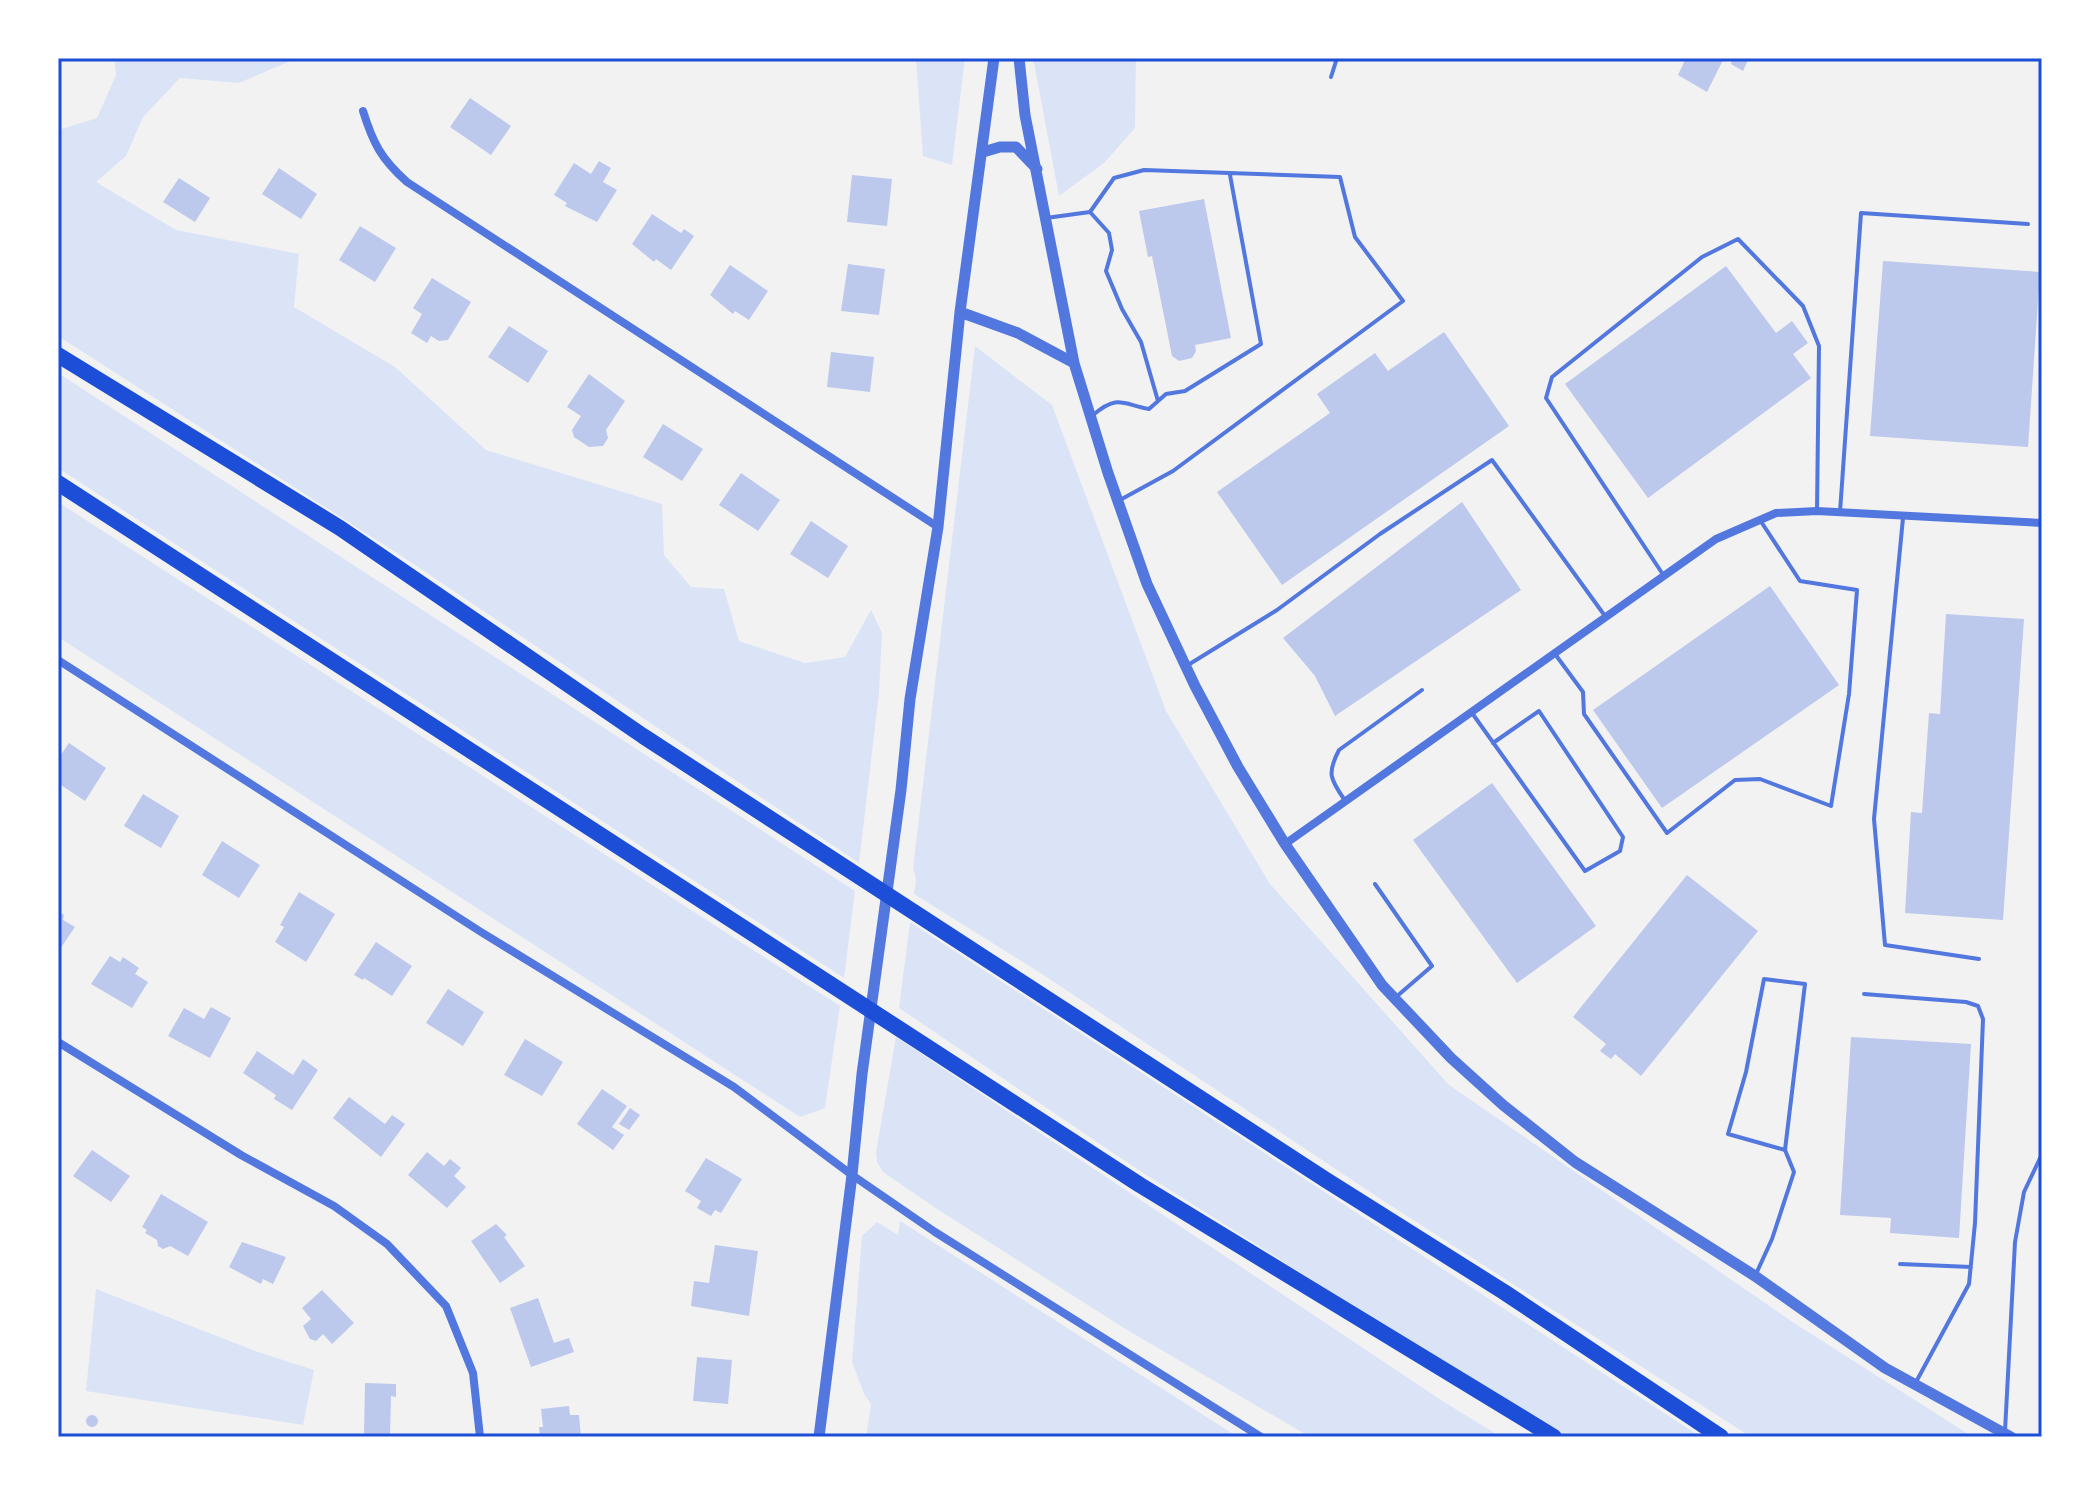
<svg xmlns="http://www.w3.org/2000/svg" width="2100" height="1495" viewBox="0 0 2100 1495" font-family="'Times New Roman',serif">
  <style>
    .green { fill: #dbe4f7 }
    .building { fill: #bdc9ec }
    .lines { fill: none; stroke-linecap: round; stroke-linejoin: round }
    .service { stroke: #5277de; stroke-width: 4 }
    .minor { stroke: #5277de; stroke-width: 8 }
    .tertiary { stroke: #5277de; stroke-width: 11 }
    .motorway { stroke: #1d4ed8; stroke-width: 16 }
    .neatline { fill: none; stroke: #1d4ed8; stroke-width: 3 }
  </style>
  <rect width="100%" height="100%" fill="#f2f2f2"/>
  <!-- green -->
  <path class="green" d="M114,58h176l-2,4 -49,21 -59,-5 -37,39 -17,39 -30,26 80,48 123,24 -5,53 101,60 91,83 176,54 2,51 27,32 33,2 15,52 66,22 40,-6 26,-47 11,23 -3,60 -20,170 -453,-304 -348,-223v-206l39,-12 19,-43z
    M916,58h49l-13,107 -29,-9z
    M1033,58h103l-1,70 -31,35 -45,33z
    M975,346l77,59 114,306 104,173 179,201 345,238 179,114h-222l-372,-239 -337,-224 -128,-80 2,-14 -3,-12z
    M58,373l797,518 -11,87 -786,-510z
    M58,502l782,504 -15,102 -25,9 -742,-480z
    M910,922l791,515h-141l-420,-266 -241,-163z
    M896,1037l545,363 60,37h-191l-183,-107 -190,-121 -54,-37 -6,-10 -1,-10z
    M900,1221l338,216h-372l5,-33 -7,-10 -12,-32 10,-126 15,-14 21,13z
    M96,1289l162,63 56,18 -11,55 -217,-34z"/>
  <!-- building -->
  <path class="building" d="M1686,58h38l-17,34 -29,-17z
    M1733,58h16l-6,13 -12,-7z
    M470,98l41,28 -20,29 -41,-28z
    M599,161l12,7 -8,14 14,8 -20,32 -32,-16 2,-3 -13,-8 20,-32 17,11z
    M279,168l38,26 -16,25 -39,-25z
    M852,175l40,4 -5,47 -40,-4z
    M179,178l31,20 -15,24 -32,-20z
    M1204,199l27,139 -36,7 1,6 -4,7 -13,3 -7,-5 -20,-100 -4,1 -9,-46z
    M652,214l29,19 3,-4 10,7 -23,34 -15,-11 -2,3 -22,-18z
    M360,226l36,22 -21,34 -36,-22z
    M1883,261l157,11 -12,175 -158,-11z
    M848,264l37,5 -6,46 -38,-4z
    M730,265l38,26 -19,29 -14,-9 -2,3 -23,-19z
    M1726,266l50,67 16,-12 16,22 -15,11 18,24 -163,120 -83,-114z
    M432,278l39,24 -23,38 -9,1 -8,-5 -4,7 -16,-10 11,-19 -9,-6z
    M509,326l39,25 -20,32 -40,-26z
    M1444,332l65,94 -227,159 -65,-93 113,-79 -13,-19 58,-41 13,18z
    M831,352l43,5 -4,35 -43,-5z
    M589,374l36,27 -19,29 2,8 -5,8 -14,1 -15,-10 -2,-7 9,-14 -14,-9z
    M663,424l40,25 -21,32 -39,-24z
    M741,473l39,27 -22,31 -39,-26z
    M1462,502l59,88 -186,126 -20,-40 -32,-38z
    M811,521l37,25 -20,32 -38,-24z
    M1770,586l69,99 -177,123 -69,-98z
    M1946,614l78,5 -21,301 -98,-7 6,-101 11,1 7,-100 11,1z
    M69,743l37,25 -21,33 -27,-18v-24z
    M1492,783l104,143 -79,57 -104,-143z
    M143,794l36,22 -18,32 -37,-22z
    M222,841l38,24 -21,33 -37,-23z
    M1687,875l71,56 -117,145 -26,-22 -4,5 -11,-8 6,-7 -33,-27z
    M299,892l36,22 -29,48 -31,-20 9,-15 -4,-2z
    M58,911l6,4 -1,5 12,7 -17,25z
    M376,942l36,24 -20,30 -28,-18 -1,2 -9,-5z
    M110,956l10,6 3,-5 16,11 -4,6 13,8 -16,26 -41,-24z
    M448,989l36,23 -21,34 -37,-23z
    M211,1007l20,11 -21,40 -42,-22 16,-28 20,11z
    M1851,1037l120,7 -12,194 -69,-5 1,-15 -51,-3z
    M525,1039l38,23 -21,34 -38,-21z
    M257,1051l36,24 10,-16 15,11 -26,40 -18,-11 2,-4 -33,-22z
    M602,1089l25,17 -15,21 12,8 -11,15 -36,-26z
    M349,1097l36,27 7,-9 13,9 -24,33 -48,-39z
    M630,1108l10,7 -11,15 -10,-6z
    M92,1150l38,26 -19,26 -38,-26z
    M427,1152l17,14 6,-7 11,9 -7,8 12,11 -19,21 -39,-33z
    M706,1158l36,21 -21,34 -6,-3 -4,6 -14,-8 4,-7 -16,-10z
    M161,1194l47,28 -20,34 -18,-10 -7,3 -5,-3 -1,-6 -12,-7 2,-3 -5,-3z
    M496,1224l11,11 -3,2 21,29 -25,17 -29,-42z
    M242,1242l44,15 -13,27 -10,-5 -2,5 -32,-17z
    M715,1245l43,6 -9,65 -58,-10 3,-25 15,2z
    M322,1290l32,33 -22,21 -9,-10 -7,7 -6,-2 -7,-13 8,-7 -9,-11z
    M538,1298l16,45 15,-5 5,14 -43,15 -21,-59z
    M697,1357l35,3 -4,44 -35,-3z
    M365,1383l31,1v13l-5,-1 -1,39 -26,-1z
    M569,1406l1,9h9l2,22h-41l-1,-10h4l-2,-18z
    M86 1421a6 6 0 1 1 12 0a6 6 0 1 1-12 0Z"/>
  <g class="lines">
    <!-- service -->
    <path class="service" d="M1331,77l6,-19
      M1090,212l19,21 3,17 -6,21 16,38 19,33 17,59
      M1046,218l44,-6 24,-34 30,-8 196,7 15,60 48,64 -230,170 -53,29
      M1093,415c25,-21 29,-11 56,-6l17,-15 19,-3 76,-47 -31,-169
      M1840,512l21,-299 167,11
      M1903,518l-29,301 11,126 94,14
      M1664,576l-118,-178 6,-21 150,-120 36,-18 65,67 16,40 -2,165
      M1555,654l28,38 1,22 83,119 68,-53 25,-1 71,27 18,-112 8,-104 -57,-9 -40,-61
      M1188,665l89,-55 103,-76 112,-74 113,156
      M1472,713l113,158 35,-20 3,-14 -84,-126 -46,32
      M1344,799c-14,-20 -17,-26 -5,-49l83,-60
      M1375,884l57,82 -36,31
      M1864,994l102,8 12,4 5,13 -8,204 -6,61 -53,98
      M1900,1264l71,3
      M1756,1274l16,-35 22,-67 -9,-22 20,-166 -41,-5 -18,93 -18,62 57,16
      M2005,1431l10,-189 9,-50 18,-38"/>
    <!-- minor -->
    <path class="minor" d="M363,111c10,32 18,48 44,71l531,345
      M58,660l423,272 253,155 118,88 83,57 326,205
      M1285,844l431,-305 60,-26 41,-2 225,12
      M58,1042l183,113 93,51 53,38 59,62 27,67 7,64"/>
    <!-- tertiary -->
    <path class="tertiary" d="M1019,58l6,57 49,248 34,110 39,111 48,102 43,81 47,77 97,141 69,73 52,47 72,57 180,114 130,92 126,69
      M983,152l17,-5h16l21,22
      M960,312l58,21 56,30
      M819,1437l33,-262 10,-101 39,-284 9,-91 28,-172 22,-215 34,-254"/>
    <!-- motorway -->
    <path class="motorway" d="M58,355l282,173 303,208 683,444 178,112 217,145
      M58,483l1082,702 414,252"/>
  </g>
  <!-- border -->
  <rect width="2100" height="1495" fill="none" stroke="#ffffff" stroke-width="120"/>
  <rect x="60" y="60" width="1980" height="1375" class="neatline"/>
</svg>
